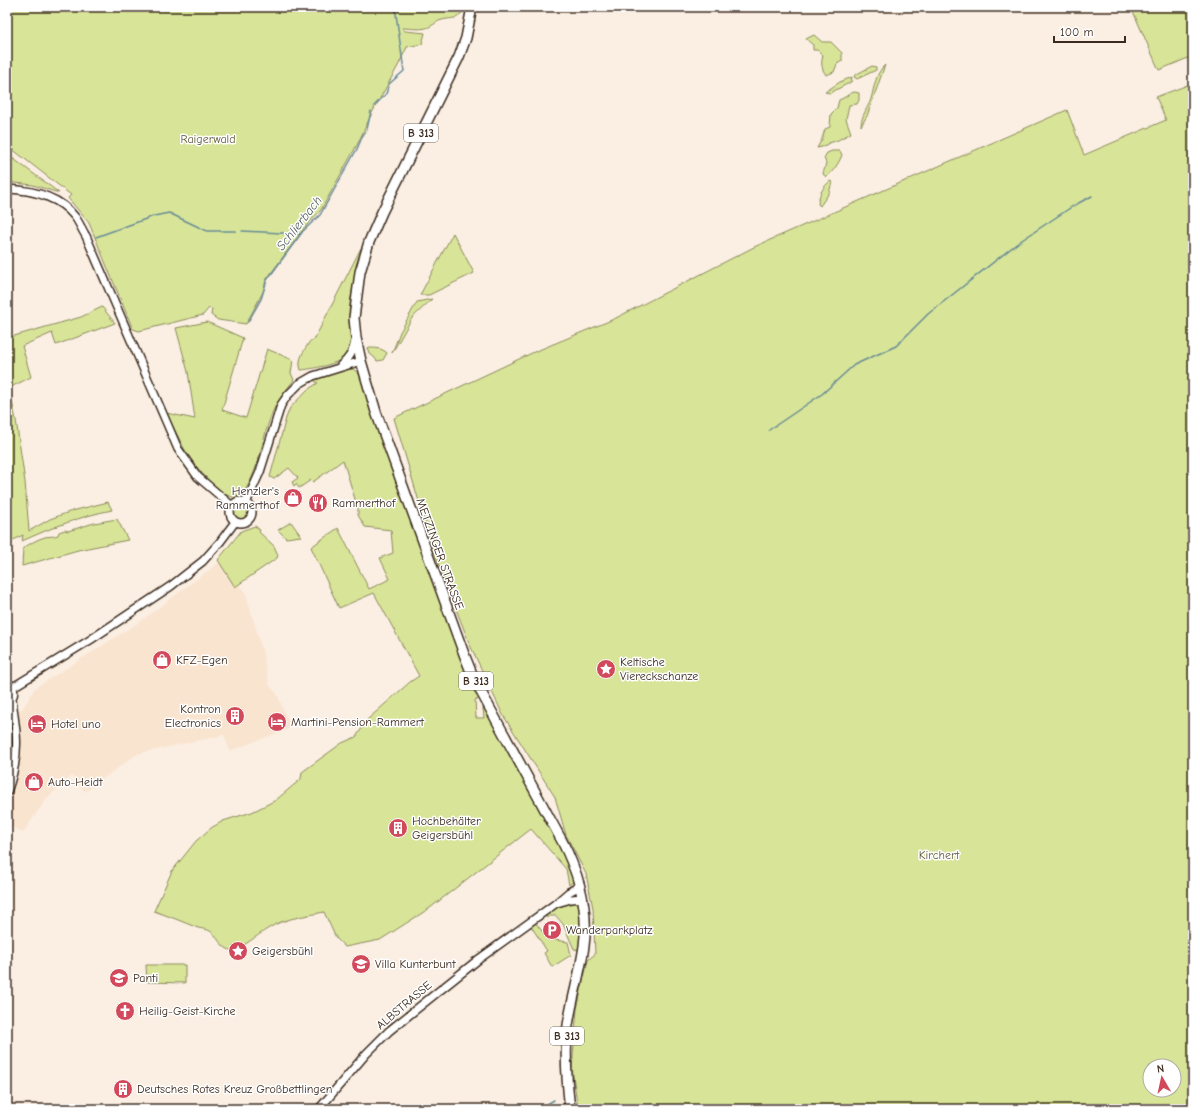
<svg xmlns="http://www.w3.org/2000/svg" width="1200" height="1116" viewBox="0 0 1200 1116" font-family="'Comic Neue',sans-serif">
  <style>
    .built { fill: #f9e4d0 }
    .green { fill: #d8e598; stroke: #8a885b; fill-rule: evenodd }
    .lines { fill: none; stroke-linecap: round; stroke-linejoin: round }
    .stream { stroke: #678a96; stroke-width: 1.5 }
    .tertiary-casing { stroke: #3b2a1e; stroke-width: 10 }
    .primary-casing { stroke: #3b2a1e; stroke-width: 12 }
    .tertiary { stroke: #fff; stroke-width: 7 }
    .primary { stroke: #fff; stroke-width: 9 }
    .labels { text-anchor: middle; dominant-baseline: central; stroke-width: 3; stroke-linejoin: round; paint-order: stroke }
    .shield { fill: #fff; stroke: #766a62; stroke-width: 1 }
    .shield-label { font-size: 11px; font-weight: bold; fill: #3b2a1e }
    .park-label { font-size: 12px; fill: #62593c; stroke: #fff }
    .poi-label { font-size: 12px; fill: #3b2a1e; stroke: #fff; text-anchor: start }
    .street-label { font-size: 12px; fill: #3b2a1e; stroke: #fff }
    .water-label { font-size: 13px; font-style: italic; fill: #515a5a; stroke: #fff }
  </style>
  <rect width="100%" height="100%" fill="#fbefe3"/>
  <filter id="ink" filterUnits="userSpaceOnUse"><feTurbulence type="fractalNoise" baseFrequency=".025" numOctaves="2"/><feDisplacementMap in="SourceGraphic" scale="8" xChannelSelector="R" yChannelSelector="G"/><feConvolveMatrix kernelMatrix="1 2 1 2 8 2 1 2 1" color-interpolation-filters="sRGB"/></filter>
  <g filter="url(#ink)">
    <!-- built -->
    <path class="built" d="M222,560l24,34 16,56 8,37 6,5 15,36 -61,23 -6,-16 -87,19 -52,38 -13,-16 -25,22 -24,35 -16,-9v-112l2,2 14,-6 12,-20 106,-67z"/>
    <!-- green -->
    <path class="green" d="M7,7h456c-2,14 -10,10 -21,13 -5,1 -7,4 -11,6 -9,5 -19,2 -29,2l3,3 20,2 -3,11 -15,3 -9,19 -25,45 -16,34 -36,65 -16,17 -39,53 -3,12 -17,32 -28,-4 -7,-5 1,-6 -3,-1 -6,7 -64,16 -6,-2 -1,-2 -43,-104 -21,-25 3,-3 -64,-50z
      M1131,7h62v49l-34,14z
      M814,35l8,7h9l11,11v8l-5,3 -3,8 -8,3c-5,-7 -5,-12 -3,-20l-6,-5h-4v-5l-7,-6z
      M885,65l-18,51 -6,10c0,-10 7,-18 10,-27 3,-11 5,-27 14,-34z
      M872,66l4,1v3l-19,9 -3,-2 1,-2z
      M852,77l-1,5 -21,11 -5,-1 15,-10z
      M1193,83v1026h-615l-6,-40 5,-60 11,-49 7,-6 -2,-46 -7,-34 -20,-39 -11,-38 -52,-82 -33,-70 -35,-90 -41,-137 140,-66 80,-33 140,-72 313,-137 17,45 82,-35 -10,-23zM1150,1066h24v24h-24z
      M854,92l5,1v7l-2,4 -8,1 -3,14 5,14 -13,7 -9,3 -7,4 -5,1 5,-9 3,-10 5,-2 1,-13 6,-6 2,-8c6,-2 9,-6 15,-8z
      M832,151h8l2,4c-3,8 -9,17 -16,22l-3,-3 3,-11 -2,-5 3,-5z
      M7,154l47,35 5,4 -26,-8 -26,-3z
      M830,181l2,1 -3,11 -9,13 -2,-2c1,-10 5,-17 12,-23z
      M453,233l21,40 -45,22h-9z
      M361,248c-3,23 -12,47 -12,70 0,12 5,27 -2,37 -7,9 -35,14 -46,15 -4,-11 3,-19 9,-29l4,-1z
      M432,299l-20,19 -20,35 8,-21 17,-30z
      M102,307l13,16 -59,22 -4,-12 -30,13 9,31 -22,11 7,32 9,62 4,49 21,-12 22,-8 36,-9 4,8c-31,6 -61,18 -90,31l1,-6 -15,8 -1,-1v-204l74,-21z
      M207,322l36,16 -21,72 24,8 21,-69 26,11 -2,13 3,7c-9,11 -18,22 -23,36 -10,26 -12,57 -30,80l-5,1h-5l-6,-3 -16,-13 -20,-23 -23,-45 29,6 -7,-47 -12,-44z
      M368,348c7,0 14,0 19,5l-4,7 -6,1 -3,-4 -4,-3z
      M353,369l5,4 3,5 121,320 -7,2 1,18h8l-1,-10 2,-1 74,134 14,38v3l-4,3 -3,-16 -35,-40 -101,79 -50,32 -35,7 -9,-9 -12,-26c-14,3 -29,5 -43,10 -16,6 -31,21 -48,29 -15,-4 -14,-15 -23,-20 -3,-2 -8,-2 -12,-3 -15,-6 -29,-12 -44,-17l18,-40 24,-30 15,-13 12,-7 29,-9 24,-12 25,-21 1,-7 40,-29 14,-6 12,-18 42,-37 9,-6 -45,-83 -35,15 -28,-61 27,-19 31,61 21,-10 -10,-21 13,-5 -2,-23 -26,-3 -7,-12v-6l-15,-49 -30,22 -2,-2 -12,8 -3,-4 -2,2 -2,-4 6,-4 -9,-10 -15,11 -4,-2 16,-59 4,-10 17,-18 11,-7 -6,-4 28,-9z
      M233 513a8 8 0 1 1 16 0a8 8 0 1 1-16 0Z
      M117,519l11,21 -50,10 -56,16 1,-18c7,-4 14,-9 22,-11 4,-1 8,0 13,-2l1,-3 6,-2 3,1 26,-8z
      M291,522l10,14 -15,2 -8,-8z
      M255,526l5,4 -1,2 15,14 4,9 -1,3 -42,29 -17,-27 23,-29z
      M577,901c8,10 4,36 3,49l-6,-1 -11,-25 -7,-8h-6l-3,2 -1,-3 11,-10z
      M535,922l13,17 20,3 3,13 -19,12 -8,-14 3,-2 -16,-25z
      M146,965h39v18l-38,-1z"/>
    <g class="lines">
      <!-- stream -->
      <path class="stream" d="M374,106l12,-12 3,-10 15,-13 -9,-64
        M242,231l58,3
        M96,237l58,-21 15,-3 38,18h29
        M248,322l13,-23 6,-19 36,-49 17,-16 37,-66 6,-14 4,-6 4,-18
        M769,430l53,-36 32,-29 42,-19 32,-32 91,-72 54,-36 19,-10
        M539,1109l15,-9"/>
      <defs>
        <path id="tertiary" d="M7,189c25,1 52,7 68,28 4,5 7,13 11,19l92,213 20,28 34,29
          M341,365c9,-7 12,-13 14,-24
          M230 512a11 11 0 1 1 22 0a11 11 0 1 1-22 0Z
          M246,503l14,-31 21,-67 7,-10 11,-11 14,-8 48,-15
          M7,682c9,5 9,15 0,19
          M13,687l77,-47 81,-54 32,-25 17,-19 15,-20
          M7,792c7,-19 11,-39 9,-59 -1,-12 -3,-23 -4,-35
          M557,903l14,-4 12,-1
          M319,1109l47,-55 23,-23 90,-72 76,-55 14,-12 11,-6"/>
        <path id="primary" d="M472,7l-6,31 -7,19 -77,155 -13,30 -9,30 -6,46 2,20 5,23 15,51 88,242 10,25 88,162c17,33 27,68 22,105 -4,30 -14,58 -17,87 -2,25 0,51 3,76"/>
      </defs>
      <!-- tertiary casing -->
      <use href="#tertiary" class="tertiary-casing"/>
      <!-- primary casing -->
      <use href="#primary" class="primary-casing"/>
      <!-- tertiary -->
      <use href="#tertiary" class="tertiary"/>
      <!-- primary -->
      <use href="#primary" class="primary"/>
    </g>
  </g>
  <!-- icons -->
  <defs>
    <symbol id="shop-disc" viewBox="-11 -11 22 22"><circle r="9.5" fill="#d1495b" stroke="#fff"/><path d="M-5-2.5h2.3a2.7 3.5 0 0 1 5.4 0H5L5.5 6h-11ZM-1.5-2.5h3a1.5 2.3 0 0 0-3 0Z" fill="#fff"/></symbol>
    <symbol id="restaurant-disc" viewBox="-11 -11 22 22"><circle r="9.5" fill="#d1495b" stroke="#fff"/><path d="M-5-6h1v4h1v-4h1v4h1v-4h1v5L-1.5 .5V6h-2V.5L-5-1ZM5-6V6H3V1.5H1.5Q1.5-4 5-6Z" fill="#fff"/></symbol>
    <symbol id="sight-disc" viewBox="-11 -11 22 22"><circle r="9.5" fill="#d1495b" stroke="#fff"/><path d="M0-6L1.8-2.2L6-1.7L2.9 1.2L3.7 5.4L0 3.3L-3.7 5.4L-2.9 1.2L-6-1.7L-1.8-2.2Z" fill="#fff"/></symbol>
    <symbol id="building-disc" viewBox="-11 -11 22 22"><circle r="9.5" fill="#d1495b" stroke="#fff"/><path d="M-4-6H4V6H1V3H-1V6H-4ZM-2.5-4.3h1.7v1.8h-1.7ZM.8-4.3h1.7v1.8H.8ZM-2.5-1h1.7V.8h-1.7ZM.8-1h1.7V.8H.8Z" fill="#fff"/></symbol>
    <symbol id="hotel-disc" viewBox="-11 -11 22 22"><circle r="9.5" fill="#d1495b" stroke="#fff"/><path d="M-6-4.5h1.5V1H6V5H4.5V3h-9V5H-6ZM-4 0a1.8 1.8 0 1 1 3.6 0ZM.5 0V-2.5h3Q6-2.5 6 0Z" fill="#fff"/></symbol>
    <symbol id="parking-disc" viewBox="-11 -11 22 22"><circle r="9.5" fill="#d1495b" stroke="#fff"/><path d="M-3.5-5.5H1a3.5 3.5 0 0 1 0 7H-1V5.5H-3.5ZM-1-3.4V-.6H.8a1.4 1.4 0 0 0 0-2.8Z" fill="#fff"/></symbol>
    <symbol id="school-disc" viewBox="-11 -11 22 22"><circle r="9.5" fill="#d1495b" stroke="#fff"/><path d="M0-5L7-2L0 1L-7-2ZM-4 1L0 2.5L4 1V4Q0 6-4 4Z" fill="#fff"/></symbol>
    <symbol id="church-disc" viewBox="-11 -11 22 22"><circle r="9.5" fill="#d1495b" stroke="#fff"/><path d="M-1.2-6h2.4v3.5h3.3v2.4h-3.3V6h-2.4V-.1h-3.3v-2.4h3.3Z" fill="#fff"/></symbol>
  </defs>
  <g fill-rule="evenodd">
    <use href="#shop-disc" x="282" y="487" width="22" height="22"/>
    <use href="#restaurant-disc" x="307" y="492" width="22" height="22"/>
    <use href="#shop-disc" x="151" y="649" width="22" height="22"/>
    <use href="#sight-disc" x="595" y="658" width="22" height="22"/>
    <use href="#building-disc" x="224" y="705" width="22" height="22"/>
    <use href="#hotel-disc" x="266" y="711" width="22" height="22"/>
    <use href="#hotel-disc" x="26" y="713" width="22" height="22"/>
    <use href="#shop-disc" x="23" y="771" width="22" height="22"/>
    <use href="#building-disc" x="387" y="817" width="22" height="22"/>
    <use href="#parking-disc" x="541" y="919" width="22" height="22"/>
    <use href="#sight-disc" x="227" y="940" width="22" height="22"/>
    <use href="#school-disc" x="350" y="953" width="22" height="22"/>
    <use href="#school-disc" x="108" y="967" width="22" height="22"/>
    <use href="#church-disc" x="114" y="1000" width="22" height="22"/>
    <use href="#building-disc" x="112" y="1078" width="22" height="22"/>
  </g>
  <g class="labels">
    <!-- shield labels -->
    <g class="shield">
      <rect x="404" y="124" width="34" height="18" rx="3"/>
      <rect x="459" y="672" width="34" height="18" rx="3"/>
      <rect x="550" y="1027" width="34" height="18" rx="3"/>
    </g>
    <g class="shield-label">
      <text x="421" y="133">B 313</text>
      <text x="476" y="681">B 313</text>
      <text x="567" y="1036">B 313</text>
    </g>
    <!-- park labels -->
    <g class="park-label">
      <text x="208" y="139">Raigerwald</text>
      <text x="939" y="855">Kirchert</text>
    </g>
    <!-- poi labels -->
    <g class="poi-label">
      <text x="279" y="491" text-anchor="end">Henzler's<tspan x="279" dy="14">Rammerthof</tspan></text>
      <text x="332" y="503">Rammerthof</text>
      <text x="176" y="660">KFZ-Egen</text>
      <text x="620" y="662">Keltische<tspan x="620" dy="14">Viereckschanze</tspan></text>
      <text x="221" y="709" text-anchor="end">Kontron<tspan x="221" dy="14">Electronics</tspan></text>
      <text x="291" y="722">Martini-Pension-Rammert</text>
      <text x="51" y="724">Hotel uno</text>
      <text x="48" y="782">Auto-Heidt</text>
      <text x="412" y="821">Hochbehälter<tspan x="412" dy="14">Geigersbühl</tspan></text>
      <text x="566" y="930">Wanderparkplatz</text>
      <text x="252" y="951">Geigersbühl</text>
      <text x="375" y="964">Villa Kunterbunt</text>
      <text x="133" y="978">Panti</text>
      <text x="139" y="1011">Heilig-Geist-Kirche</text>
      <text x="137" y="1089">Deutsches Rotes Kreuz Großbettlingen</text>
    </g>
    <!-- street labels -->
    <g class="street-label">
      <text transform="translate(440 554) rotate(70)">METZINGER STRASSE</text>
      <text transform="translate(404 1005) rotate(-40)">ALBSTRASSE</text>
    </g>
    <!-- water labels -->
    <g class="water-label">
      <text transform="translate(299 223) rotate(-52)">Schlierbach</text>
    </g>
  </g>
  <!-- margin -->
  <rect width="1200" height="1116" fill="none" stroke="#fff" stroke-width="24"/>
  <rect x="12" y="12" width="1176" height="1092" fill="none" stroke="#3b2a1e" stroke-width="1.5" filter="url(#ink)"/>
  <!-- north arrow -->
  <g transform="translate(1162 1078) rotate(351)"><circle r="19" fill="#ffffff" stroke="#b1aaa5"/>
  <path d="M0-3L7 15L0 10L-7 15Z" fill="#d1495b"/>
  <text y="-6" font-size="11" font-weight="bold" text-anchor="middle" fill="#3b2a1e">N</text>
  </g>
  <!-- scale -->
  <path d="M1054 36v6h71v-6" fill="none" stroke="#3b2a1e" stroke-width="2"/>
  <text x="1060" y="36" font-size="12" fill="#3b2a1e" stroke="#ffffff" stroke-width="3" paint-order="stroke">100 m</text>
</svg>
